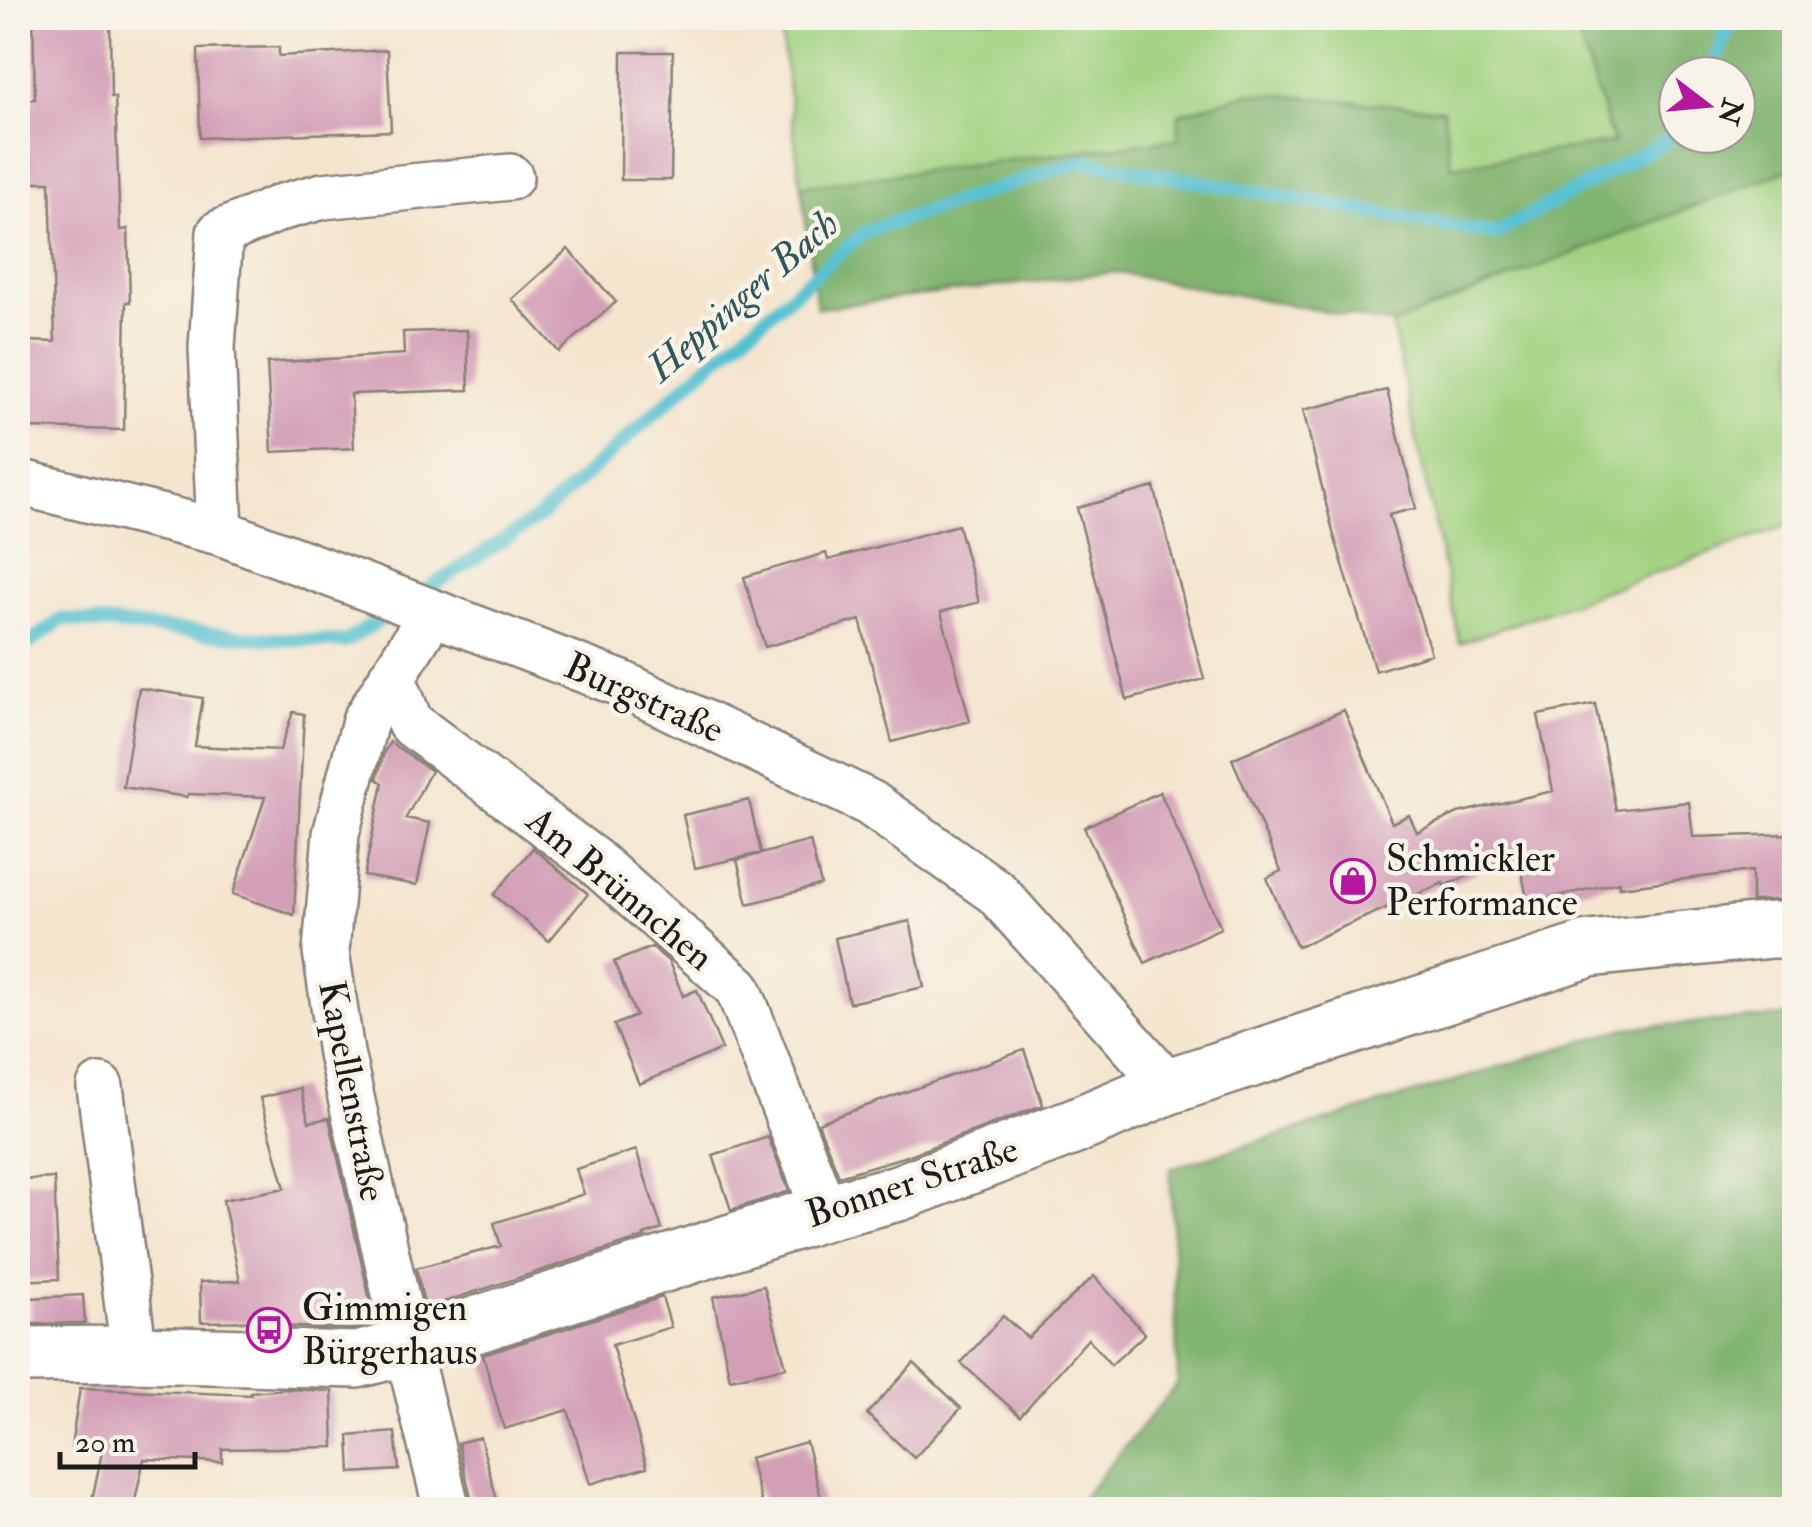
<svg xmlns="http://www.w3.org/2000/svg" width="1812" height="1527" viewBox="0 0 1812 1527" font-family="'IM FELL Double Pica',serif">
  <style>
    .green { fill: #a1d281; stroke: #5e774e; stroke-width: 2.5 }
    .forest { fill: #80b46f; stroke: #4e6846; stroke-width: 2.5; fill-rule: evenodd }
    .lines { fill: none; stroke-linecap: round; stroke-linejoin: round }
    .stream { stroke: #56c1d1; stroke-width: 14 }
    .building { fill: #d39fb7 }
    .minor-casing { stroke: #888076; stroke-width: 50 }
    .major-casing { stroke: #888076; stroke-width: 60 }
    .minor { stroke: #fff; stroke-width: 45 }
    .major { stroke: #fff; stroke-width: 55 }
    .labels { text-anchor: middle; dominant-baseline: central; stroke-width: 9; stroke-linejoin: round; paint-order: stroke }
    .street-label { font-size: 38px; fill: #1c1c1c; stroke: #f7f3e8 }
    .poi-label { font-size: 38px; fill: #1c1c1c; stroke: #f7f3e8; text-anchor: start }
    .water-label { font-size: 40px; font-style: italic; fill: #30565b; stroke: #f7f3e8 }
  </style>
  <rect width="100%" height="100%" fill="#f7f3e8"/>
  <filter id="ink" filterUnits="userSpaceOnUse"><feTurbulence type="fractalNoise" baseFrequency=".01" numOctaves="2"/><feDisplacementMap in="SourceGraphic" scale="20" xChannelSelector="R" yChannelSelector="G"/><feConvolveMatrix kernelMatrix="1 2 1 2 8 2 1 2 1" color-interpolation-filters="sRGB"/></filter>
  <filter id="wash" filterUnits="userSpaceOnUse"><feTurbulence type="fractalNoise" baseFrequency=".0048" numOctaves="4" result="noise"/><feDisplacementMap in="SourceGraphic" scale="40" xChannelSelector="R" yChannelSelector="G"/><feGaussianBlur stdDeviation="2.25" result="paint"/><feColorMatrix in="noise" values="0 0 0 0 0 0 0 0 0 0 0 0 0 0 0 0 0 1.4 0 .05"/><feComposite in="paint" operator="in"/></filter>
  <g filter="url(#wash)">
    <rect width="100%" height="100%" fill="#f4e5cf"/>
    <!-- green -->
    <path class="green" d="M779,18h794l41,125 -163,23 -272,-27 -378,47z
      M1794,167v356l-334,120 -68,-319z"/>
    <!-- forest -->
    <path class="forest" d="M1573,18h221v149l-402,157 -277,-52 -298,36 -16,-122 377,-47 1,-25 70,-21 194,16 8,57 162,-23zM1677,75h60v60h-60z
      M1794,1016v493h-721l105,-126 -8,-214 456,-141z"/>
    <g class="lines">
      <!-- stream -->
      <path class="stream" d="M1710,75l22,-57
        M417,596l122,-79 156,-140 171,-146 216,-70 413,73 182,-99
        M18,652l44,-33 195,19 88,4 54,-34"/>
    </g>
    <g id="blocks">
      <!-- building -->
      <path class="building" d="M33,18h77l1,79h4l5,133 8,-1 2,73h-4l-2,128 -99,-2 2,-87 28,1 -5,-160h-24l-3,-82 12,-1z
        M279,47v9l108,-6 4,81 -191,7 -2,-89z
        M622,52h51l-2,128h-50z
        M568,249l48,53 -57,50 -47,-53z
        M467,330l2,60 -118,4 3,54 -82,4 -5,-89 137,-9 -1,-22z
        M1387,390l29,118 -27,7 42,139 -56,17 -42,-139 -30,-122z
        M1154,487l50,192 -77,21 -50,-192z
        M958,525l21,77 -38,10 29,109 -78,21 -32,-122 -95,27 -21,-70 82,-24 2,7z
        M139,688l64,10 -8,48 85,4 13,-38 11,2 -10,201 -61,-21 32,-97 -77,-3 -1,3 -64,-10z
        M1595,704l21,106 73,-8 4,35 101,-3v65l-42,2v-30l-133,16v-5l-91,21 -10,-49 -74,32 -1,-3 -146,64 -30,-69 14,-7 -49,-112 112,-49 48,113 17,-8 8,17 41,-19 95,-22 -15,-76z
        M390,742l41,29 -25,47 24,5 -13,62 -53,-9 19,-93 -6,-4 7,-27z
        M1160,792l61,136 -76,35 -61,-136z
        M749,800l12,53 -66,15 -12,-53z
        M810,841l11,44 -73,19 -11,-44z
        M533,848l55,46 -39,47 -55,-46z
        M910,921l14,66 -75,16 -14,-65z
        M652,947l17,15 14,34 14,-6 25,59 -83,35 -25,-59 22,-9 -22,-54z
        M1024,1050l19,55 -136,51 -68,20 -21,-53z
        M300,1088l9,34 20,-4 46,205 -22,6 -79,-3 -1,-5 -72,1 -1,-40 40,-1 -17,-81 62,-12 -25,-90z
        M768,1137l21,54 -58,19 -18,-55z
        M636,1150l26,79 -18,6 1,2 -220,71 -9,-40 85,-22 -7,-23 90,-29 -8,-25z
        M54,1178l5,101 -41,2v-101z
        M1094,1276l51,58 -34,31 -23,-26 -68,77 -59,-53 42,-47 25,22z
        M764,1286l22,81 -56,12 -17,-82z
        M83,1295l2,28 -53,1 -2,-26z
        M662,1297l9,30 -59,18 35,122 -57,17 -22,-74 -64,19 -21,-74z
        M914,1363l47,45 -47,50 -47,-44z
        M80,1388l171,7 -1,-3 36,-3 46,2 2,56 -112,2v13l-78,-3 -11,51h-43l12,-58 -31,-5z
        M395,1432l4,38 -48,3 -2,-37z
        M480,1437l17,63 -24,6 -15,-63z
        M806,1442l16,59 -29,9h-29l-15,-52z"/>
    </g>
  </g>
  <g filter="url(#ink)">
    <use href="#blocks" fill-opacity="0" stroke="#888076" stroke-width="2.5"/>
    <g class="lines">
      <defs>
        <path id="minor" d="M18,482l202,50 402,152 248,119 126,89 173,194
          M220,532l-8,-185 8,-114 62,-26 41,-11 187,-19
          M432,613l-67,108 -29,113 -10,117 15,102 66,294 40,163
          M392,676l18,47 184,138 144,127 87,224
          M100,1087l34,267"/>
        <path id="major" d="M18,1355l116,-1 223,6 50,-13 418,-135 73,-19 177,-67 94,-40 420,-137 183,-19h22"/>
      </defs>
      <!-- minor casing -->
      <use href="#minor" class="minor-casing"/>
      <!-- major casing -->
      <use href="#major" class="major-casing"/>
      <!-- minor -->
      <use href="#minor" class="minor"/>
      <!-- major -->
      <use href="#major" class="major"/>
    </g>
  </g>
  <!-- icons -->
  <defs>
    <symbol id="shop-ring" viewBox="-11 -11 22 22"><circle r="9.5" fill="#f7f3e8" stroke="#b5179e" stroke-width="1.5"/><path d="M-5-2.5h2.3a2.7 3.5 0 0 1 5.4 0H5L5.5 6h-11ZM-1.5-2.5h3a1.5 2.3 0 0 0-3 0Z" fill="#b5179e"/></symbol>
    <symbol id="bus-ring" viewBox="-11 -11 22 22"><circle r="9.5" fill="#f7f3e8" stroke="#b5179e" stroke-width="1.5"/><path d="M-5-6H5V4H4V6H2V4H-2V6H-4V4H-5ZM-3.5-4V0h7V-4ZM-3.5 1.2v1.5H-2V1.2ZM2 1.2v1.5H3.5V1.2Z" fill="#b5179e"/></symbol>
  </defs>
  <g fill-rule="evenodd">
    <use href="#shop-ring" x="1328" y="856" width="50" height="50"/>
    <use href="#bus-ring" x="244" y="1305" width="50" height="50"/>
  </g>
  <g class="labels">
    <!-- street labels -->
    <g class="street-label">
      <text transform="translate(644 698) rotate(24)">Burgstraße</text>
      <text transform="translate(620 889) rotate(40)">Am Brünnchen</text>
      <text transform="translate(352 1091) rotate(79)">Kapellenstraße</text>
      <text transform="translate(912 1182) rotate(-18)">Bonner Straße</text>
    </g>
    <!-- poi labels -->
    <g class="poi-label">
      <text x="1386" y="859">Schmickler<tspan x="1386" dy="44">Performance</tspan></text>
      <text x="302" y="1308">Gimmigen<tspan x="302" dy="44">Bürgerhaus</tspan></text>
    </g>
    <!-- water labels -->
    <g class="water-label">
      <text transform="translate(743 296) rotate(-41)">Heppinger Bach</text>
    </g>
  </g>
  <!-- margin -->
  <rect width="1812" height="1527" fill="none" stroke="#f7f3e8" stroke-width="60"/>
  <!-- north arrow -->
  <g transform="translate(1707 105) rotate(106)"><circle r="48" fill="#f7f3e8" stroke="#9f9d96" stroke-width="2.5"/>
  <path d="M0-8L18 38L0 25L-18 38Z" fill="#b5179e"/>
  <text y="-15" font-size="28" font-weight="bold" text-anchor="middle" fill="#1c1c1c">N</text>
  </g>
  <!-- scale -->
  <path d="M60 1452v15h135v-15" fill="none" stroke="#1c1c1c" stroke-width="5"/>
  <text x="75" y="1452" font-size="30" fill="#1c1c1c" stroke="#f7f3e8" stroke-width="8" paint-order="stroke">20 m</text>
</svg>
